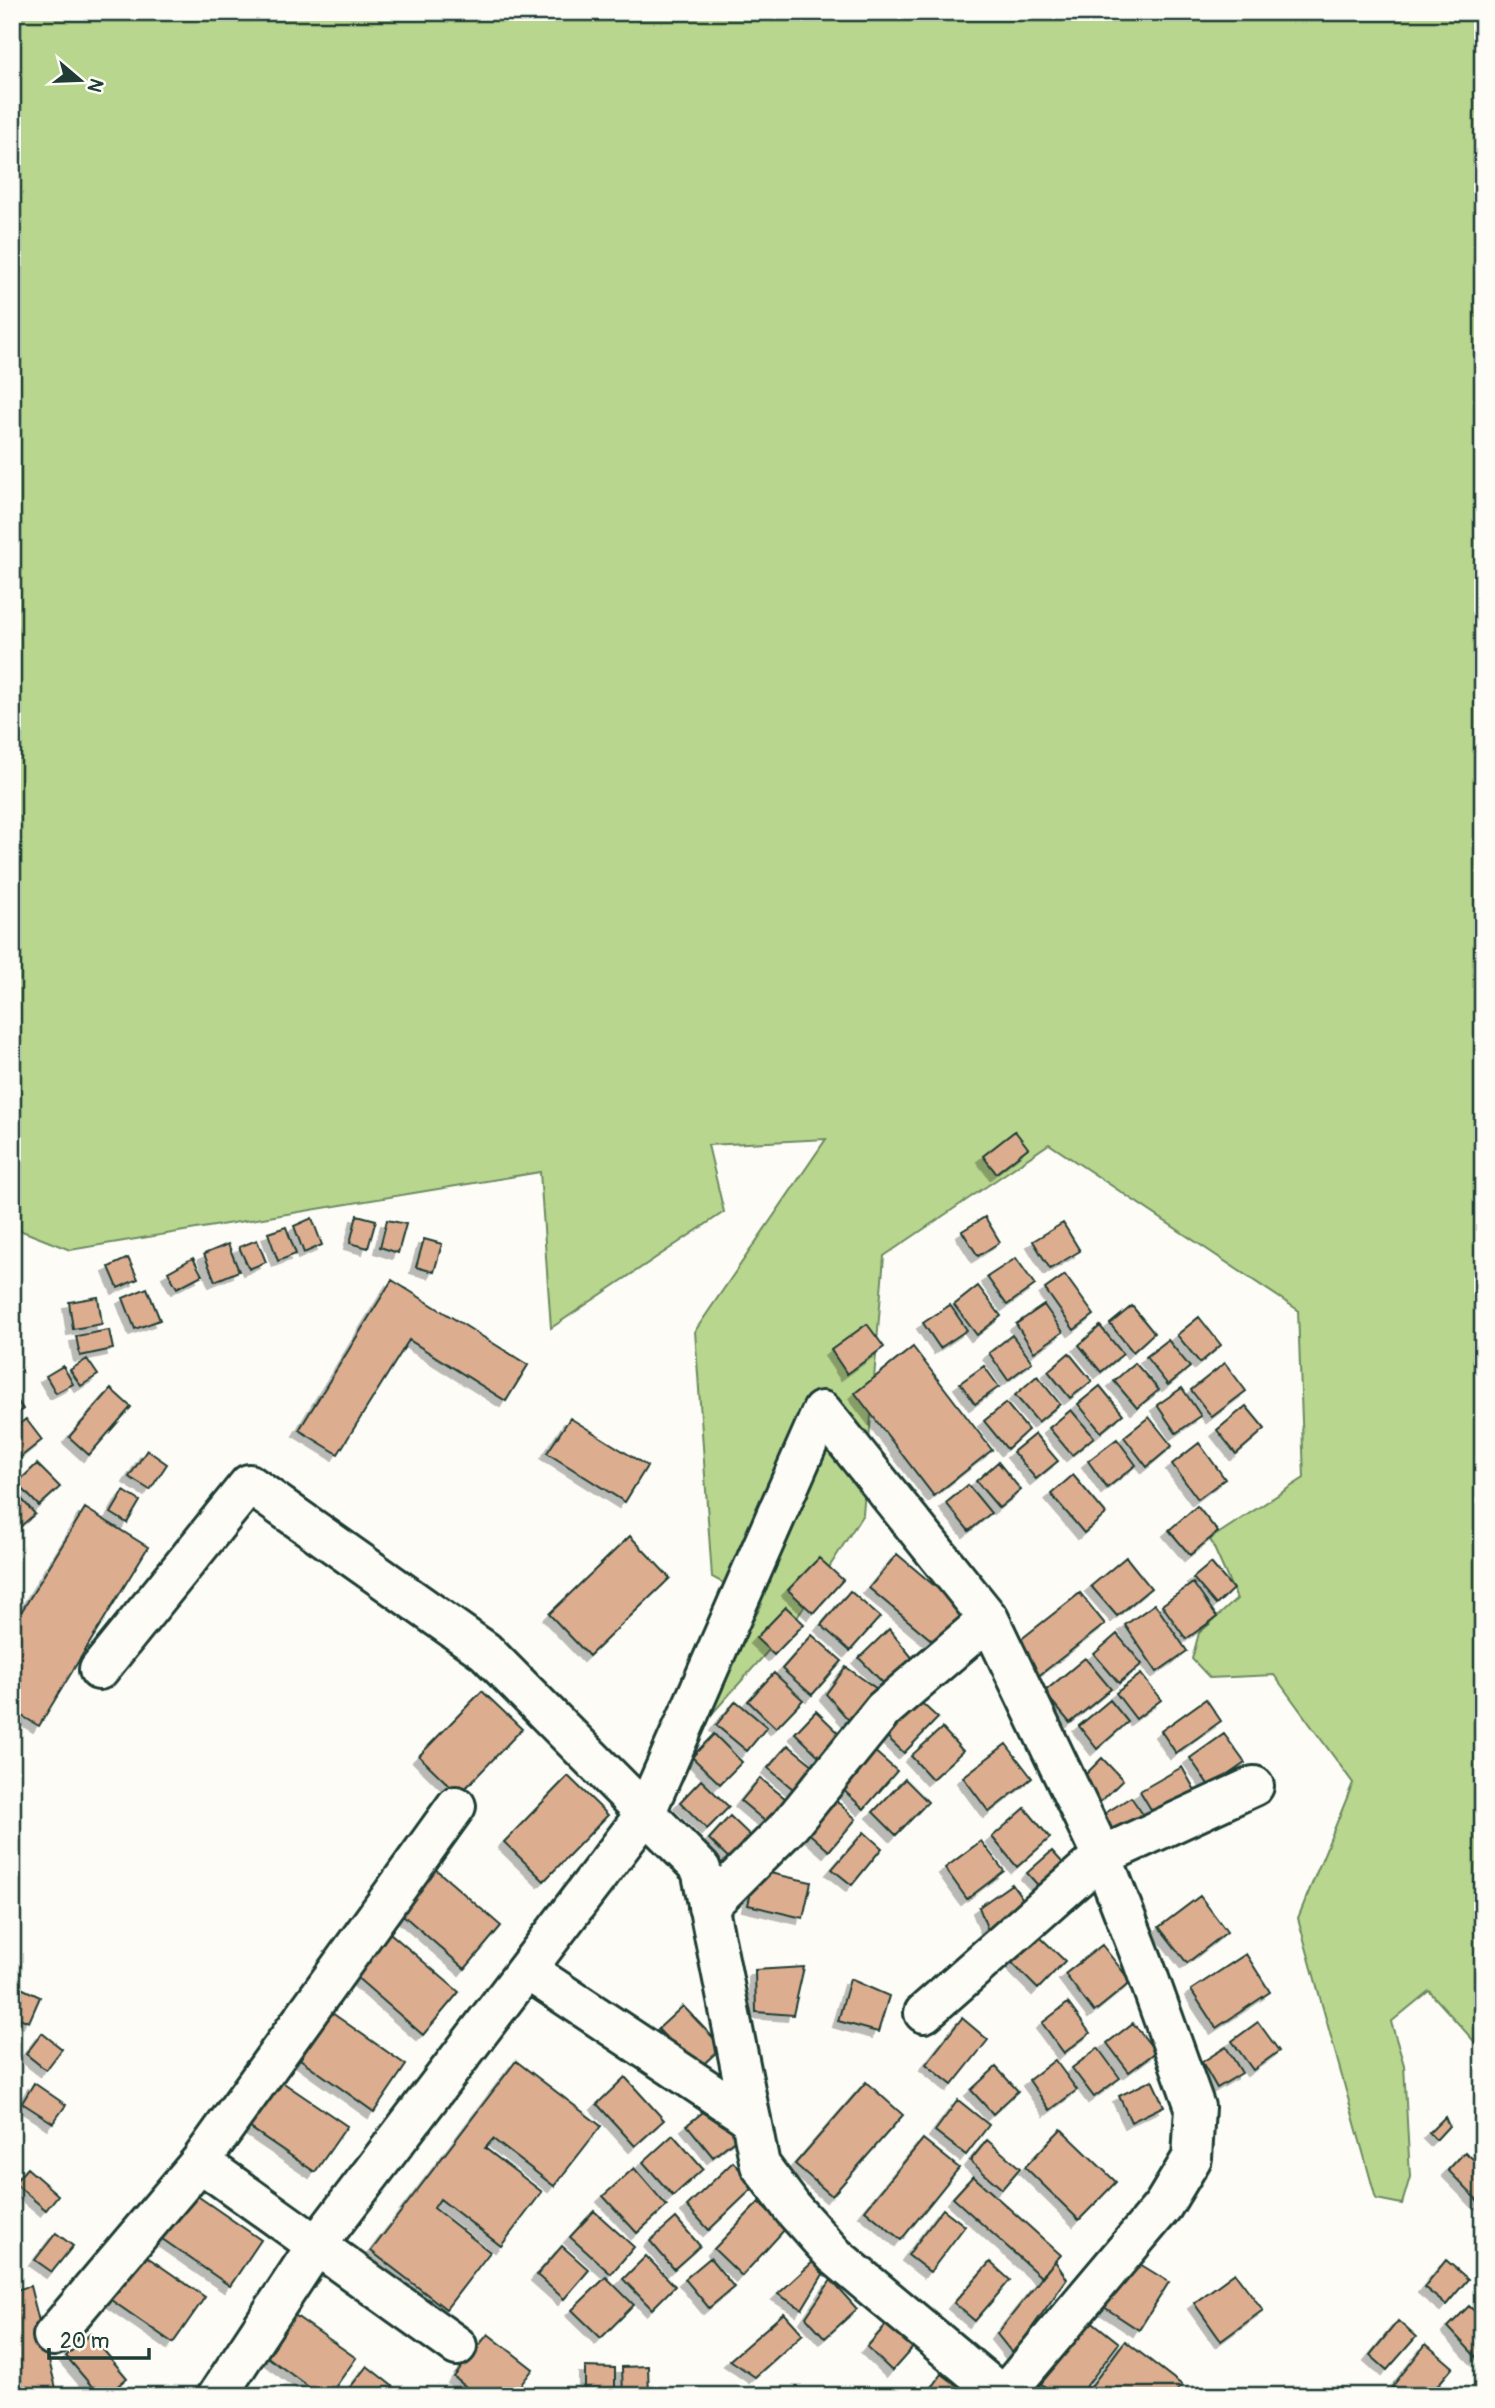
<svg xmlns="http://www.w3.org/2000/svg" width="1495" height="2408" viewBox="0 0 1495 2408" font-family="Pangolin,sans-serif">
  <style>
    .green { fill: #b8d68e; stroke: #6c8a61; stroke-width: 2 }
    .building { fill: #ddad8f; stroke: #1f3d34; stroke-width: 2; filter: url(#shadow) }
    .lines { fill: none; stroke-linecap: round; stroke-linejoin: round }
    .minor-casing { stroke: #1f3d34; stroke-width: 44 }
    .minor { stroke: #fdfcf7; stroke-width: 38 }
  </style>
  <defs>
    <filter id="shadow"><feDropShadow dx="-6" dy="6" stdDeviation="0" flood-color="#0004"/></filter>
  </defs>
  <rect width="100%" height="100%" fill="#fdfcf7"/>
  <filter id="ink" filterUnits="userSpaceOnUse"><feTurbulence type="fractalNoise" baseFrequency=".0143" numOctaves="2"/><feDisplacementMap in="SourceGraphic" scale="14" xChannelSelector="R" yChannelSelector="G"/><feConvolveMatrix kernelMatrix="1 2 1 2 8 2 1 2 1" color-interpolation-filters="sRGB"/></filter>
  <g filter="url(#ink)">
    <!-- green -->
    <path class="green" d="M12,12h1471v2035l-2,2 -52,-58 -38,31 13,43 6,112 -8,27 -26,-5 -78,-281 55,-135 -79,-108 -64,3 -18,-19 7,-26 38,-34 -27,-60 94,-61 -6,-168 -249,-166 -165,112 -21,258 -68,107 -102,114 69,-131 -50,-27 -17,-246 131,-192 -118,6 16,67 -173,116 -11,-156 -470,78 -58,-23z"/>
    <!-- building -->
    <path class="building" d="M1015,1131l13,17 -32,25 -13,-17z
      M357,1215l19,5 -8,28 -18,-5z
      M985,1217l15,25 -22,14 -16,-25z
      M312,1218l10,27 -18,8 -10,-27z
      M387,1220l19,4 -8,29 -18,-6z
      M1063,1223l17,28 -30,18 -17,-28z
      M286,1227l10,27 -18,7 -10,-28z
      M424,1239l18,5 -8,28 -18,-5z
      M257,1240l9,22 -17,7 -10,-22z
      M228,1244l11,27 -24,10 -11,-27z
      M128,1258l10,21 -20,9 -9,-21z
      M193,1258l9,17 -25,13 -9,-16z
      M1016,1258l19,27 -28,20 -20,-28z
      M1065,1275l29,40 -20,15 -29,-41z
      M392,1280l136,85 -22,36 -97,-61 -71,114 -39,-24z
      M978,1286l23,30 -24,19 -23,-30z
      M147,1288l13,32 -25,9 -12,-31z
      M98,1297l4,27 -29,5 -4,-27z
      M950,1305l17,25 -27,18 -17,-25z
      M1044,1305l19,27 -29,20 -18,-28z
      M1132,1306l22,27 -21,19 -23,-28z
      M1199,1317l22,28 -21,18 -23,-28z
      M867,1324l17,23 -37,27 -16,-24z
      M1100,1326l23,28 -22,18 -22,-27z
      M109,1330l4,19 -33,7 -4,-20z
      M1012,1335l20,27 -24,18 -19,-27z
      M1168,1340l22,27 -22,18 -22,-28z
      M913,1347l79,103 -58,46 -79,-103z
      M1069,1353l23,28 -22,17 -22,-27z
      M87,1359l11,16 -17,11 -11,-16z
      M1135,1363l24,27 -22,18 -23,-27z
      M1225,1363l21,28 -34,26 -21,-27z
      M63,1366l10,18 -17,9 -10,-17z
      M984,1366l15,21 -24,17 -15,-21z
      M1037,1376l23,28 -22,18 -23,-27z
      M1100,1386l23,28 -22,18 -23,-28z
      M1182,1388l19,28 -25,17 -19,-28z
      M111,1389l20,18 -42,48 -20,-18z
      M12,1393l11,16 -11,8z
      M1006,1403l22,27 -21,19 -23,-28z
      M1246,1406l19,23 -29,25 -19,-24z
      M1071,1410l23,27 -22,18 -23,-27z
      M1149,1417l23,29 -25,21 -23,-30z
      M570,1418l77,48 -22,36 -78,-49z
      M26,1419l16,21 -30,24v-34z
      M1035,1434l23,27 -22,18 -23,-27z
      M1117,1439l19,26 -29,23 -19,-27z
      M1199,1443l26,36 -27,20 -26,-35z
      M147,1450l20,14 -17,26 -21,-13z
      M998,1462l23,28 -22,18 -23,-27z
      M37,1464l23,23 -21,19 -22,-23z
      M1073,1475l33,39 -22,19 -33,-39z
      M968,1485l23,28 -22,18 -23,-28z
      M12,1488l23,26 -21,18 -2,-2z
      M124,1491l16,10 -13,22 -16,-10z
      M1197,1506l21,26 -28,23 -21,-25z
      M85,1508l63,39 -109,179 -27,-16v-83z
      M630,1536l40,42 -81,78 -40,-42z
      M897,1554l72,61 -28,33 -72,-60z
      M1126,1557l25,31 -34,28 -26,-30z
      M819,1558l24,22 -30,33 -25,-23z
      M1211,1563l22,26 -17,16 -23,-27z
      M1193,1583l24,34 -31,22 -24,-34z
      M850,1591l30,26 -30,34 -29,-26z
      M1080,1593l25,31 -73,57 -17,-37z
      M1155,1604l32,47 -30,21 -32,-47z
      M786,1607l18,17 -30,31 -18,-17z
      M889,1629l25,31 -26,28 -29,-30z
      M1117,1634l25,30 -23,19 -25,-29z
      M812,1635l30,26 -30,34 -30,-26z
      M1085,1658l26,31 -41,34 -26,-31z
      M846,1667l31,22 -25,35 -26,-30z
      M774,1673l29,27 -27,28 -28,-27z
      M1141,1674l20,26 -25,19 -20,-26z
      M482,1691l40,38 -63,66 -40,-39z
      M915,1697l23,21 -34,35 -22,-21z
      M1206,1699l15,22 -45,32 -15,-22z
      M1110,1700l18,22 -31,27 -18,-23z
      M736,1701l31,26 -20,24 -31,-26z
      M816,1711l28,27 -21,22 -28,-27z
      M942,1728l21,23 -31,28 -21,-23z
      M714,1734l28,28 -22,22 -28,-27z
      M1224,1734l21,29 -35,24 -20,-29z
      M1006,1744l26,34 -43,34 -26,-35z
      M788,1745l31,25 -20,24 -31,-26z
      M872,1749l25,22 -33,38 -25,-23z
      M1102,1758l21,22 -25,24 -20,-22z
      M1182,1767l15,27 -41,24 -16,-27z
      M568,1776l40,39 -64,66 -40,-39z
      M760,1778l31,25 -19,24 -31,-26z
      M905,1779l23,23 -32,33 -23,-23z
      M701,1780l28,27 -22,22 -27,-27z
      M832,1797l24,22 -27,32 -25,-22z
      M1131,1797l15,22 -33,21 -14,-23z
      M1025,1808l25,30 -33,29 -25,-30z
      M730,1816l28,27 -21,23 -28,-27z
      M864,1832l18,16 -30,37 -20,-16z
      M981,1841l23,30 -37,28 -22,-31z
      M1052,1851l18,20 -25,22 -18,-20z
      M433,1867l68,59 -36,43 -69,-60z
      M756,1870l55,12 -8,36 -55,-13z
      M1012,1884l16,22 -39,27 -10,-26z
      M1200,1896l27,36 -40,31 -28,-36z
      M390,1933l69,59 -36,43 -69,-60z
      M1039,1936l26,25 -27,28 -26,-26z
      M1102,1945l29,37 -37,30 -29,-38z
      M1246,1954l24,38 -54,36 -25,-38z
      M804,1967l-11,48 -37,-3 -1,-42z
      M850,1979l39,17 -11,36 -40,-11z
      M15,1985l25,12 -11,25 -17,-7v-25z
      M1068,2003l22,30 -26,20 -22,-30z
      M683,2006l39,41 -25,23 -39,-41z
      M332,2013l74,52 -32,47 -74,-53z
      M962,2018l26,22 -36,45 -26,-21z
      M1258,2022l21,29 -26,19 -21,-29z
      M1133,2023l23,29 -27,20 -22,-29z
      M42,2033l20,16 -16,21 -20,-16z
      M1226,2047l16,26 -25,15 -15,-26z
      M1098,2048l22,30 -26,19 -22,-29z
      M1055,2060l22,30 -27,20 -21,-30z
      M516,2061l85,65 -47,60 -61,-47 -8,9 57,44 -41,54 -61,-47 -6,9 56,44 -44,57 -75,-58z
      M996,2067l22,24 -25,23 -22,-24z
      M272,2075l75,51 -32,46 -75,-51z
      M625,2077l39,43 -29,26 -38,-42z
      M1152,2080l12,26 -33,16 -12,-26z
      M866,2082l37,33 -71,81 -37,-32z
      M34,2083l32,22 -13,18 -31,-20z
      M958,2100l31,25 -23,30 -31,-24z
      M712,2105l26,32 -25,20 -26,-32z
      M1445,2117l4,9 -13,14 -7,-7z
      M1061,2129l55,53 -37,38 -54,-53z
      M673,2135l30,34 -30,27 -30,-34z
      M923,2139l36,29 -58,72 -36,-30z
      M987,2140l33,28 -18,21 -32,-28z
      M1465,2152l18,16v33l-3,2 -32,-33z
      M733,2162l22,24 -46,44 -22,-24z
      M27,2168l31,27 -12,15 -32,-27z
      M634,2168l33,38 -30,27 -34,-37z
      M973,2176l88,79 -20,22 -88,-79z
      M186,2188l75,52 -31,46 -75,-52z
      M759,2202l27,26 -44,48 -28,-27z
      M943,2209l22,17 -35,46 -22,-17z
      M594,2211l40,36 -23,27 -41,-37z
      M676,2218l24,28 -26,23 -24,-28z
      M56,2233l17,13 -21,26 -17,-12z
      M130,2245l75,52 -32,46 -75,-52z
      M562,2246l27,24 -25,29 -27,-24z
      M646,2256l29,30 -23,23 -29,-30z
      M710,2258l24,29 -25,21 -24,-29z
      M1130,2258l39,24 -30,48 -38,-25z
      M815,2260l10,11 -23,38 -24,-15z
      M1446,2260l22,19 -22,26 -22,-18z
      M1055,2261l12,18 -54,75 -16,-20z
      M990,2262l20,18 -35,41 -21,-18z
      M1235,2273l28,37 -42,31 -27,-38z
      M606,2277l28,28 -33,33 -29,-28z
      M831,2280l26,29 -32,29 -19,-21z
      M30,2286l28,110h-38l-8,-32v-73z
      M1469,2306l14,13v33l-6,6 -29,-31z
      M286,2309l70,49 -27,38h-8l-63,-46z
      M898,2311l26,24 -32,36 -25,-24z
      M784,2313l19,21 -48,43 -25,-17z
      M1085,2316l34,27 -40,53h-22l-21,-16z
      M1398,2321l18,16 -29,33 -17,-15z
      M90,2334l37,44 -21,18h-6l-34,-40z
      M488,2334l45,35 -21,27h-35l-23,-19z
      M1125,2341l57,44 -9,11h-89z
      M1426,2344l27,23 -24,29h-26l-11,-9z
      M367,2366l38,30h-57l-3,-2z
      M648,2366l1,30h-26l-1,-29z
      M585,2367l30,1v28h-30z
      M942,2374l21,16 -4,6h-33z"/>
    <g class="lines">
      <defs>
        <path id="minor" d="M99,1670l150,-186 236,167 216,218 59,296 33,44 42,47 168,140
          M708,1907l83,-83 92,-114 106,-91
          M527,1970l224,149
          M924,2013l178,-157 152,-70
          M200,2162l257,184
          M53,2336l147,-174 256,-356
          M217,2396l99,-150 329,-432 177,-403 167,208 113,237 41,106 52,145 -3,51 -29,48 -160,190"/>
      </defs>
      <!-- minor casing -->
      <use href="#minor" class="minor-casing"/>
      <!-- minor -->
      <use href="#minor" class="minor"/>
    </g>
  </g>
  <!-- margin -->
  <rect width="1495" height="2408" fill="none" stroke="#fdfcf7" stroke-width="42"/>
  <rect x="21" y="21" width="1453" height="2366" fill="none" stroke="#1f3d34" stroke-width="2.5" filter="url(#ink)"/>
  <!-- north arrow -->
  <g transform="translate(80 80) rotate(109)" stroke="#fdfcf7" stroke-width="5" paint-order="stroke">
  <path d="M0-5L12 26L0 18L-12 26Z" fill="#1f3d34"/>
  <text y="-10" font-size="19" font-weight="bold" text-anchor="middle" fill="#1f3d34">N</text>
  </g>
  <!-- scale -->
  <path d="M49 2348v10h100v-10" fill="none" stroke="#1f3d34" stroke-width="3.5"/>
  <text x="60" y="2348" font-size="21" fill="#1f3d34" stroke="#fdfcf7" stroke-width="5" paint-order="stroke">20 m</text>
</svg>
